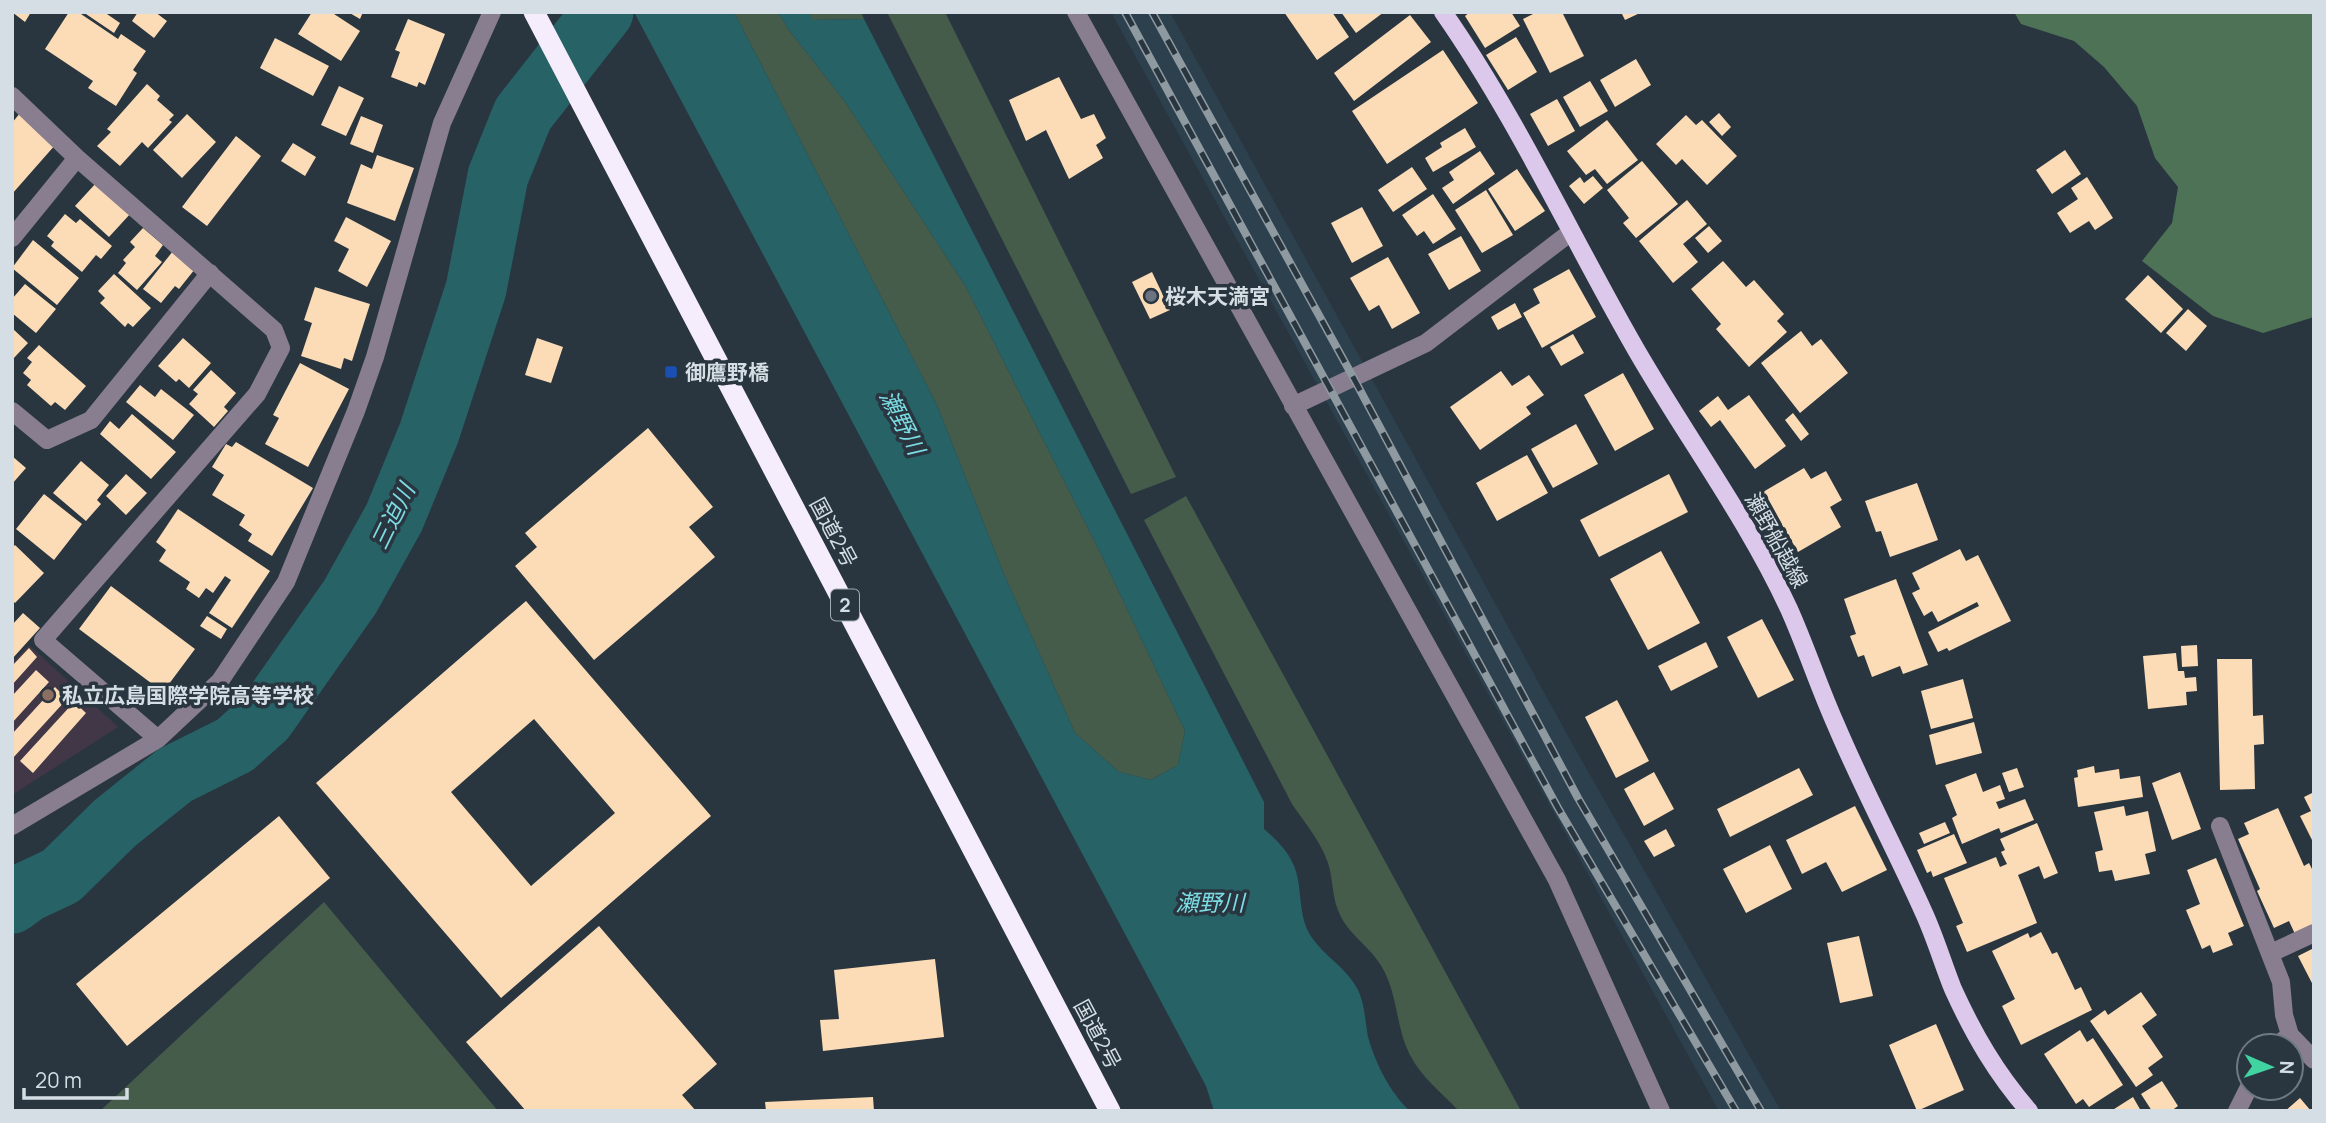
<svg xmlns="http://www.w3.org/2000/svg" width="2326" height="1123" viewBox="0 0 2326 1123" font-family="Manrope,'Noto Sans JP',sans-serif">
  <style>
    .built { fill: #2c404e }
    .education { fill: #423747 }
    .green { fill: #455c4b }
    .forest { fill: #4d7256 }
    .water { fill: #266266 }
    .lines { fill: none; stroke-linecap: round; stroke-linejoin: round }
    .river { stroke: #266266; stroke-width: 61 }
    .building { fill: #fcdcb6; fill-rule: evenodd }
    .minor { stroke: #887e8f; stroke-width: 18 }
    .major { stroke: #dcc8eb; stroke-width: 18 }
    .highway { stroke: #f5ecfc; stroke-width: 21 }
    .rail-casing { stroke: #8e99a0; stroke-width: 8 }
    .rail { stroke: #293640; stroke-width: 5; stroke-dasharray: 16; stroke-linecap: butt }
    .worship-dot { fill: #6b7280; stroke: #293640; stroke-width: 2.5 }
    .transit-dot { fill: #1a4fb4; stroke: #293640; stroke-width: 2.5 }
    .education-dot { fill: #8d6e63; stroke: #293640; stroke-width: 2.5 }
    .labels { text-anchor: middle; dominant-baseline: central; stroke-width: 7; stroke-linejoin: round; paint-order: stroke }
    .shield { fill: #293640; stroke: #a1acb3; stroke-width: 2 }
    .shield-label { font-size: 19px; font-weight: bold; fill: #d5dee4 }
    .poi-label { font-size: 21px; font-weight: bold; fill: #d5dee4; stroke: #293640; text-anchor: start }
    .street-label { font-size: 21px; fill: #d5dee4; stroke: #293640 }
    .water-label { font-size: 23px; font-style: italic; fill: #7cdce3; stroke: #293640 }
  </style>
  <rect width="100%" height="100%" fill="#293640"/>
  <!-- built -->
  <path class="built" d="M1111,12h59l403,733 208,366h-62z"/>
  <!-- education -->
  <path class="education" d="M29,645l89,82 -106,68v-132z"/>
  <!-- green -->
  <path class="green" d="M734,12h44l11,18 57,73 120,184 135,267 84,177 -7,34 -27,15 -32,-8 -44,-39 -72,-161 -66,-167z
    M808,12h53l3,7 -52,1z
    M887,12h58l231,465 -45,17z
    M1186,496l335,615h-62c-17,-18 -38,-34 -49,-56 -14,-27 -12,-59 -27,-86 -12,-23 -36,-34 -45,-59 -6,-14 -5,-32 -10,-47 -7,-21 -23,-40 -36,-59l-148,-284z
    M324,902l174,209h-398z"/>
  <!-- forest -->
  <path class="forest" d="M2014,12h300v305l-51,16 -50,-17 -71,-55 30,-38 6,-36 -23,-29 -18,-52 -33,-39 -30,-26 -53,-17z"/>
  <!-- water -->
  <path class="water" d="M634,12h100l203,393 66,167 72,161 44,39 32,8 27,-15 7,-34 -84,-177 -135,-267 -120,-184 -57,-73 -11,-18h30l5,8 51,-1 400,783v27c12,10 24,22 30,37 7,15 5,40 11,58 9,27 40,40 53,66 7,15 7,31 10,47 7,25 22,56 42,74h-196l-8,-25z"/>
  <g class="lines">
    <!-- river -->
    <path class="river" d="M12,903l15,-11 34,-16 54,-53 60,-48 60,-30 30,-27 85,-121 44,-79 35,-85 47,-144 22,-113 25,-62 80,-102"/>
  </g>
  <!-- building -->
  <path class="building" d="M12,12h19l-6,10z
    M69,12h9l40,27 3,-5 25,17 -13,19 4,3 -21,33 -28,-18 5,-7 -48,-32z
    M83,12h21l16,11 -6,10z
    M138,12h17l12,9 -13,17 -22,-17z
    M312,12h19l29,19 -19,30 -43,-27z
    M348,12h15l-3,7z
    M1284,12h48l17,25 -32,23z
    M1341,12h43l-28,21z
    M1470,12h41l9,14 -35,22 -20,-32z
    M1537,12h25l22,44 -34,17 -27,-54z
    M1621,12h21l-17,8z
    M1410,15l21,27 -77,59 -20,-28z
    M408,19l37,15 -20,51 -6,-3 -2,5 -26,-10 9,-25 -5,-2z
    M1516,37l21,35 -29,18 -22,-35z
    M275,38l54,28 -16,30 -53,-28z
    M1443,50l35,53 -91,61 -35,-53z
    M1636,59l15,26 -36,22 -15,-27z
    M1059,77l22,42 13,-5 12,24 -10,7 7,13 -34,21 -23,-49 -20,11 -17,-41z
    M1590,81l18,30 -28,16 -17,-30z
    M147,84l13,12 -3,4 17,15 -5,5 3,2 -24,26 -6,-6 -22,24 -23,-20 14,-14 -4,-3z
    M339,86l25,12 -18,38 -25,-11z
    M1557,99l18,32 -27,15 -18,-32z
    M20,113l36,31 -44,50v-71z
    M1719,113l12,14 -9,9 -13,-14z
    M187,114l29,28 -34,36 -29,-28z
    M1686,115l10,10 6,-5 35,36 -30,29 -25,-26 -6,6 -20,-21z
    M361,116l22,9 -10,28 -23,-9z
    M1607,120l31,40 -31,24 -12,-15 -9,6 -19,-24z
    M1465,128l11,19 -43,25 -8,-14 17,-11 -2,-4z
    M236,136l25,20 -54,70 -25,-19z
    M293,143l23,14 -11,19 -24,-15z
    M2065,150l16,24 -29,20 -16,-24z
    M1480,151l15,23 -42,30 -11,-16 12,-8 -5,-8z
    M377,155l37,13 -19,53 -48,-18 14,-39 11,5z
    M1642,161l36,43 -42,34 -13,-15 6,-5 -22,-28z
    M1412,167l15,22 -34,23 -15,-22z
    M1517,169l28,42 -30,20 -27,-42z
    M1593,176l10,12 -19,16 -15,-18 11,-9 4,6z
    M2087,177l26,41 -18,12 -6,-9 -19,12 -13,-20 21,-14 -7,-11z
    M97,182l34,31 -22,24 -34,-31z
    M1486,190l27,45 -31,18 -27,-43z
    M1433,194l23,35 -23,15 -9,-13 -7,5 -15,-21z
    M1687,200l20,24 -24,20 15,18 -25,21 -34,-42z
    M1362,207l21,39 -31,17 -21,-40z
    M65,214l11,9 4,-4 32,27 -11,13 -5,-4 -14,17 -31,-26 3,-4 -7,-6z
    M346,217l45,24 -24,46 -29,-16 11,-22 -15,-8z
    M1709,226l13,15 -14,12 -13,-15z
    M143,228l20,17 -8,11 7,6 -25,28 -19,-17 8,-10 -3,-3 12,-13 -5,-5z
    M1461,236l20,35 -32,19 -21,-36z
    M33,240l46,38 -22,27 -45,-37z
    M173,251l22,18 -16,20 -4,-3 -14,17 -18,-14z
    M1388,257l32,56 -28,16 -13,-24 -10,6 -19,-33z
    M1723,261l23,26 8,-7 30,34 -7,7 10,11 -38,35 -33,-38 5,-5 -30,-35z
    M1569,269l27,48 -54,31 -19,-35 17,-10 -7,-14z
    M1152,272l18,38 -20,9 -18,-37z
    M114,274l37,34 -18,19 -5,-4 -3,4 -25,-24 5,-5 -7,-7z
    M2148,275l35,34 -22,24 -36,-34z
    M25,284l31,25 -20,24 -24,-20v-14z
    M315,287l55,17 -18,57 -8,-3 -3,11 -40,-13 11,-33 -8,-3z
    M1515,303l7,14 -24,13 -7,-13z
    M2188,309l19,17 -21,25 -20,-18z
    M12,328l16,15 -16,17z
    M1801,331l11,15 9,-7 27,34 -48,40 -39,-50z
    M1573,334l11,19 -23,13 -11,-19z
    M183,338l28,25 -22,25 -10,-9 -3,3 -18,-16z
    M537,338l26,9 -12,36 -26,-8z
    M39,345l47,41 -21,24 -10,-8 -4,4 -24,-21 4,-5 -8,-7 9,-11 -5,-4z
    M300,363l49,26 -41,78 -43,-23 14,-26 -6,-3z
    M211,370l25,23 -12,14 4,4 -14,16 -25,-23 9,-10 -5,-4z
    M1501,371l11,15 17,-11 15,20 -18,12 5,7 -51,36 -30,-43z
    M1623,373l31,56 -39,22 -31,-56z
    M140,385l15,12 6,-8 33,26 -21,25 -47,-38z
    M1749,395l37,51 -31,23 -35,-49 -9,7 -12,-16 19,-15 10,14z
    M1793,413l16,21 -8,7 -16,-21z
    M132,414l44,38 -25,27 -51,-45 10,-13 9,8z
    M1576,424l22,40 -45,24 -22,-39z
    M648,428l65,79 -24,20 26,30 -121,103 -79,-94 22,-19 -12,-14z
    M236,442l77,46 -41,68 -24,-15 4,-7 -13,-9 6,-10 -33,-20 12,-20 -12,-8 14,-23 6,3z
    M1527,455l21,38 -51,28 -21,-38z
    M12,456l14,12 -14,16z
    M81,461l28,24 -12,15 4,4 -15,17 -33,-28z
    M1804,468l7,11 15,-8 16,29 -12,7 11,20 -43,25 -35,-60z
    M126,474l21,19 -21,22 -20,-19z
    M1669,474l19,38 -89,45 -19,-37z
    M1917,483l21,57 -48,17 -9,-26 -5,1 -11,-31z
    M44,494l38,30 -28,36 -38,-31z
    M178,509l92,62 -38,57 -23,-15 22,-33 -6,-4 -12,17 -7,-5 -7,10 -13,-9 4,-7 -31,-21 7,-11 -10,-8z
    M15,545l29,28 -29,30 -3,-3v-52z
    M1960,549l6,12 12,-6 33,66 -62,30 -2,-3 -9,4 -10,-20 51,-26 -2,-4 -39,20 -6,-11 -8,5 -12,-23 8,-4 -8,-16z
    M1661,551l39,72 -52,27 -38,-71z
    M1896,579l32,86 -25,9 -3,-8 -28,11 -8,-22 -6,2 -8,-21 6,-2 -12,-35z
    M111,586l84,63 -32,43 -84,-63z
    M526,601l185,215 -210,182 -185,-215zM534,719l81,94 -84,73 -80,-94z
    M23,613l17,15 -28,31v-34z
    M207,616l20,13 -6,10 -21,-13z
    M1762,619l32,61 -36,18 -31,-61z
    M1706,642l12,25 -47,24 -13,-25z
    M2197,645l1,21 -16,1 -1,-21z
    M29,648l8,9 -25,28v-19z
    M2176,653l2,18h6l1,7 11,-1 1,14 -11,1 1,13 -39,4 -5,-53z
    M2217,659h35l1,57 10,-1 1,29 -10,1 1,44 -35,1z
    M36,670l13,12 -37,41v-27z
    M1963,679l10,39 -42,11 -10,-38z
    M55,687l12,12 -55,60v-25z
    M1617,700l32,61 -33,17 -31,-61z
    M74,702l12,11 -53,60 -13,-12z
    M1974,722l8,31 -46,12 -7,-30z
    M2094,766l1,7 24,-4 1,10 20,-3 3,21 -65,10 -4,-29 4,-1 -1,-7z
    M1799,768l14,27 -83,42 -13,-28z
    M2017,768l7,19 -15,5 -7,-19z
    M1654,772l20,37 -30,17 -20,-37z
    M2180,772l21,57 -29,11 -20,-57z
    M1976,773l7,19 17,-7 5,14 -9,3 3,7 26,-10 9,21 -33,13 -2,-5 -37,16 -10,-26 5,-3 -12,-30z
    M2314,792v52l-14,-28 11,-5 -7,-14z
    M1855,806l32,64 -45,22 -16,-30 -24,12 -16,-34z
    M2124,806l2,10 22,-5 8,40 -11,3 5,20 -35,7 -3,-11 -13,2 -4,-20 8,-2 -9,-38z
    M2278,808l26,58 5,-3 5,10v53l-19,8 -6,-13 -15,7 -17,-37 3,-2 -22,-50 11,-5 -5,-11z
    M279,816l51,62 -203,168 -51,-62z
    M1945,822l5,11 -26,11 -5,-11z
    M2037,823l21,50 -14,6 -5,-13 -21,9 19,48 -70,29 -11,-26 7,-3 -19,-45 52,-21 4,10 7,-3 -6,-12 4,-2 -5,-11z
    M1666,829l9,17 -21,11 -10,-16z
    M1954,834l13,29 -34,14 -2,-6 -4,2 -10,-23z
    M1770,845l22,44 -46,24 -23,-44z
    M2216,858l28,68 -16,7 5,12 -20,8 -3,-8 -8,4 -16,-39 14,-6 -13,-34z
    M599,926l118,138 -35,31 14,16h-170l-60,-69z
    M2041,932l11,22 5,-2 18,38 6,-3 11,23 -71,35 -19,-39 13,-7 -23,-48 36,-18 2,5z
    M1859,936l14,60 -33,7 -13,-60z
    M2314,948v39l-16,-31z
    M935,959l9,78 -121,14 -3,-31 19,-1 -5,-49z
    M2141,992l16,23 -15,11 21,31 -15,11 5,7 -17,12 -46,-66 15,-11 3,5z
    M1936,1024l28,66 -47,21 -28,-66z
    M2080,1030l7,12 6,-4 30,47 -34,22 -6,-8 -7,5 -32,-50z
    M2162,1081l16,25 -7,5h-19l-11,-17z
    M873,1097l1,14h-108l-1,-9z
    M2133,1097l8,14h-30z
    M2300,1098l11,13h-26z"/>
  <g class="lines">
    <!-- minor -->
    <path class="minor" d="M1076,12l481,868 104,231
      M12,96l65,62 197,172 7,18 -24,46 -214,246 115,99
      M12,238l65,-80
      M1293,406l133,-63 145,-111
      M12,411l35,29 44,-20 119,-147
      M12,826l146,-87 62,-58 66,-99 70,-171 19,-54 67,-234 50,-111
      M2220,826l61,156 3,33 6,20 24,25
      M2271,953l43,-20
      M2276,1046l14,-11
      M2237,1111l12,-24"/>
    <!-- major -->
    <path class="major" d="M1443,12c72,103 125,218 187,327 51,91 115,175 159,270 17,38 30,78 47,116 27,64 60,125 88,188 11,24 19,51 29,76 21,46 43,84 76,122"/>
    <!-- highway -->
    <path class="highway" d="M534,12l576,1099"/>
    <defs>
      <path id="rail" d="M1125,12l433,796 178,303
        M1152,12l201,365 225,421 183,313"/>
    </defs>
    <!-- rail casing -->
    <use href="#rail" class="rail-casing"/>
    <!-- rail -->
    <use href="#rail" class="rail"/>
  </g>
  <!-- markers -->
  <circle class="worship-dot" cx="1151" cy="296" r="7"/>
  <rect class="transit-dot" x="664" y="365" width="14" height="14" rx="3.5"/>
  <circle class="education-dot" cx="48" cy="695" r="7"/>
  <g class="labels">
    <!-- shield labels -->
    <rect class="shield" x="831" y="589.5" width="28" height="31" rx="5"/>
    <g class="shield-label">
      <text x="845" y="605">2</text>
    </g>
    <!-- poi labels -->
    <g class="poi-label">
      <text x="1165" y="296">桜木天満宮</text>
      <text x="685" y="372">御鷹野橋</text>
      <text x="62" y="695">私立広島国際学院高等学校</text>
    </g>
    <!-- street labels -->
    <g class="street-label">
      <text transform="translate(834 532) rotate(62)">国道2号</text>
      <text transform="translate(1777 540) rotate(61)">瀬野船越線</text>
      <text transform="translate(1098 1034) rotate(62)">国道2号</text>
    </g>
    <!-- water labels -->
    <g class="water-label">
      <text transform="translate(903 422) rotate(63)">瀬野川</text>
      <text transform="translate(392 516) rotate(-64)">三迫川</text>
      <text x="1210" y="902">瀬野川</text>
    </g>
  </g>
  <!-- border -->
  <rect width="2326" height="1123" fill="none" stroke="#d5dee4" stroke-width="28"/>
  <!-- north arrow -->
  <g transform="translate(2270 1067) rotate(92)"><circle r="33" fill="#293640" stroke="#6e7982" stroke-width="2"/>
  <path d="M0-5L12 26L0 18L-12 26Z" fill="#41d4a1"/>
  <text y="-10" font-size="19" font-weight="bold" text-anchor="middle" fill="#d5dee4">N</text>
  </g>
  <!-- scale -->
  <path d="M24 1088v10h103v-10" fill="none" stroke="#d5dee4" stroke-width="3.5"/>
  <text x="35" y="1088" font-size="21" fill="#d5dee4" stroke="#293640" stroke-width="5" paint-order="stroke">20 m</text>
</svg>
